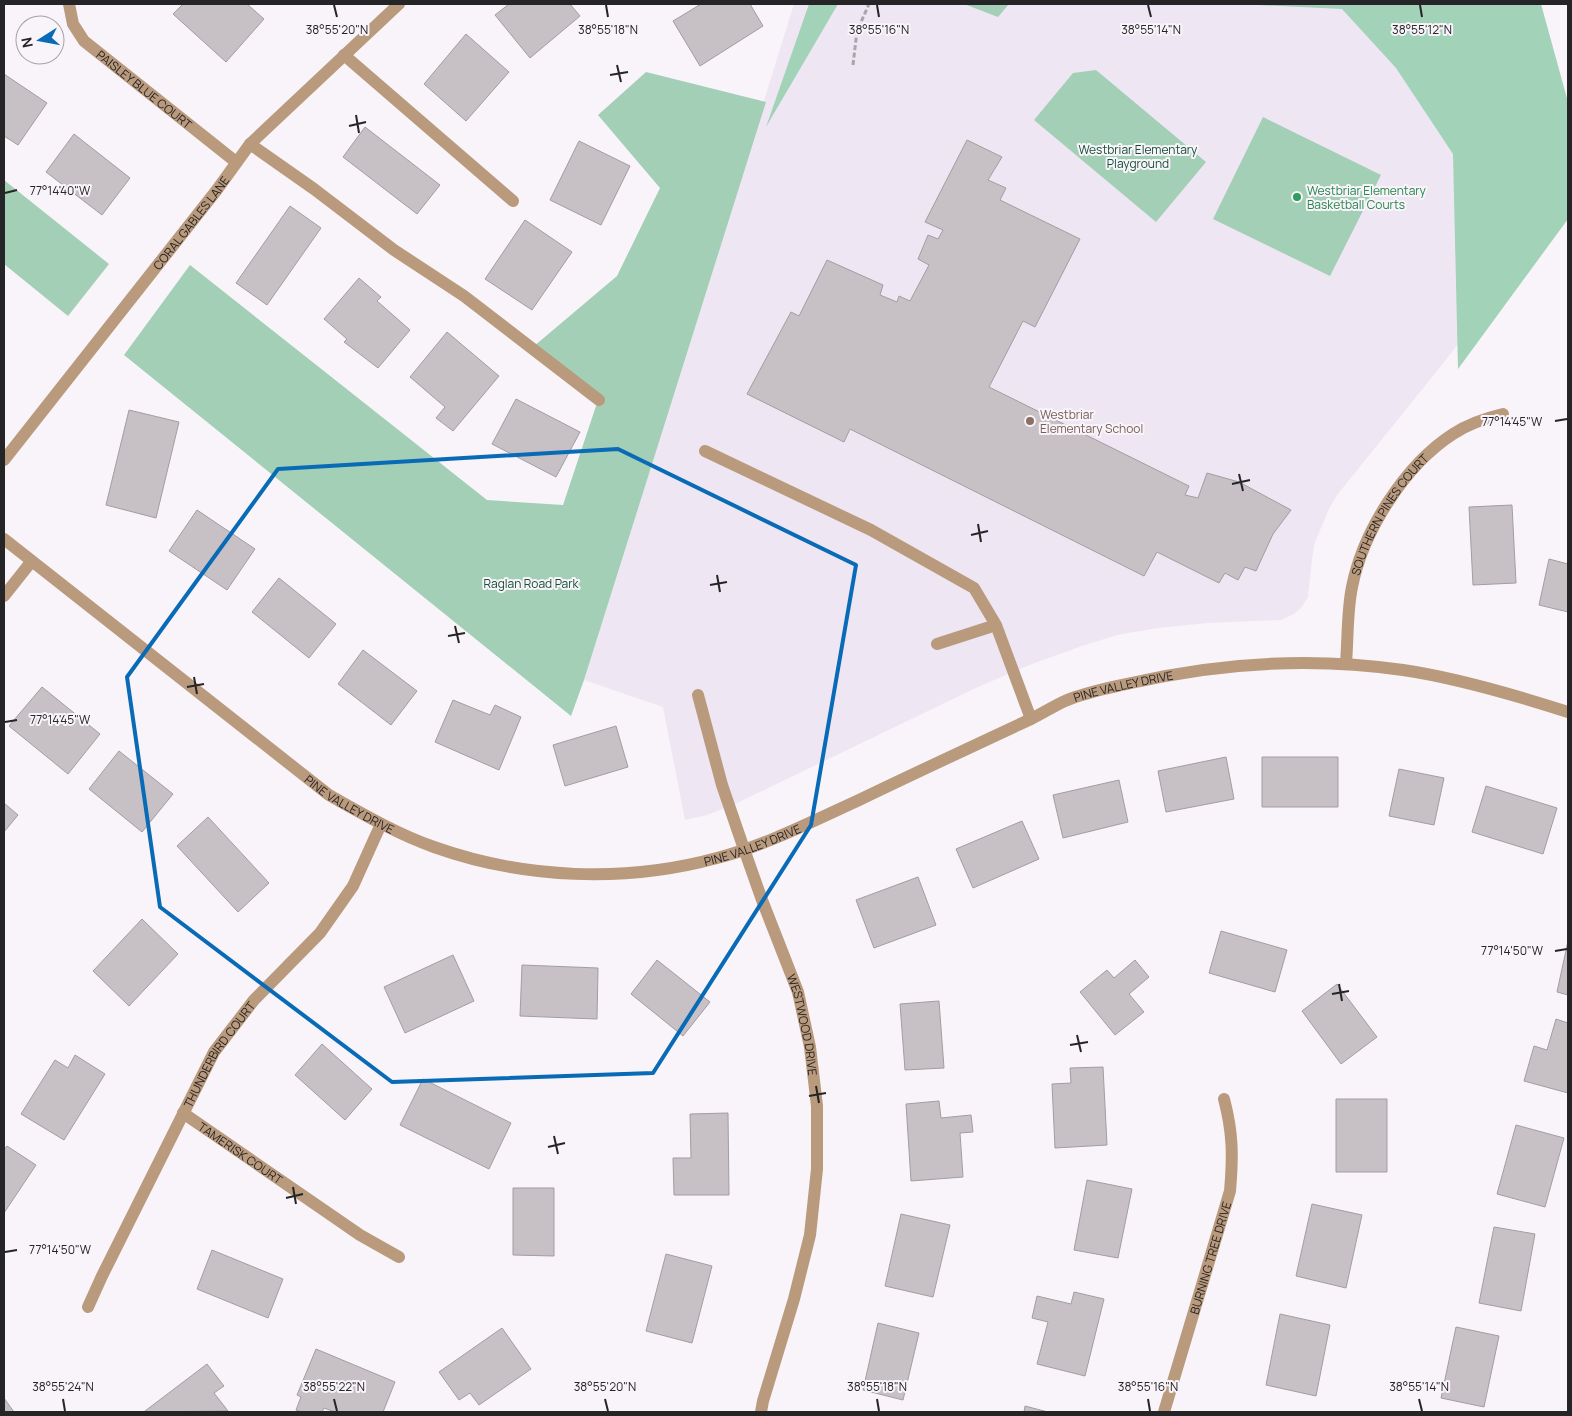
<svg xmlns="http://www.w3.org/2000/svg" width="1572" height="1416" viewBox="0 0 1572 1416" font-family="Manrope,sans-serif">
  <style>
    .built { fill: #efe6f3 }
    .green { fill: #a2cfb6 }
    .forest { fill: #a2d2b7 }
    .building { fill: #c7c1c6; stroke: #a29da2 }
    .lines { fill: none; stroke-linecap: round; stroke-linejoin: round }
    .path { stroke: #a8a6aa; stroke-width: 3; stroke-dasharray: 5 2.5; stroke-linecap: butt }
    .service { stroke: #ba9a7d; stroke-width: 12 }
    .minor { stroke: #ba9a7d; stroke-width: 12 }
    .marked { fill: none; stroke: #096ab6; stroke-width: 4; stroke-linejoin: round }
    .ticks { fill: none; stroke: #252426; stroke-width: 2 }
    .leisure-dot { fill: #2e9e5b; stroke: #f8f4fa; stroke-width: 2 }
    .education-dot { fill: #8d6e63; stroke: #f8f4fa; stroke-width: 2 }
    .labels { text-anchor: middle; dominant-baseline: central; stroke-width: 4; stroke-linejoin: round; paint-order: stroke }
    .street-label { font-size: 12px; fill: #252426; stroke: #f8f4fa }
    .park-label { font-size: 12px; fill: #154f35; stroke: #f8f4fa }
    .leisure-label { font-size: 12px; fill: #27864d; stroke: #f8f4fa; text-anchor: start }
    .education-label { font-size: 12px; fill: #785e54; stroke: #f8f4fa; text-anchor: start }
    .ticks-label { font-size: 12px; text-anchor: middle; fill: #252426; stroke: #f8f4fa; stroke-width: 4; stroke-linejoin: round; paint-order: stroke }
  </style>
  <rect width="100%" height="100%" fill="#f8f4fa"/>
  <!-- built -->
  <path class="built" d="M794,4h684l90,197 -123,160 -108,134 -8,14 -14,33 -3,17 -4,38 -7,11 -7,6 -13,6 -73,3 -50,5 -41,7 -35,11 -50,18 -52,22 -247,119 -26,10 -22,5 -22,-113 -79,-27z"/>
  <!-- green -->
  <path class="green" d="M964,4h45l-11,13z
    M1096,70l110,92 -50,60 -122,-102 39,-47z
    M646,72l120,30 -182,578 -13,36 -447,-361 66,-90 297,235 76,5 35,-105 -65,-53 84,-71 43,-88 -62,-73z
    M1263,117l118,58 -51,101 -117,-57z
    M4,180l105,84 -41,52 -64,-52z"/>
  <!-- forest -->
  <path class="forest" d="M809,4h29l-72,123z
    M1238,4h303l27,98v117l-110,150 -5,-215 -57,-86 -54,-59z"/>
  <!-- building -->
  <path class="building" d="M183,4h64l17,15 -38,43 -53,-48z
    M509,4h61l10,12 -50,42 -35,-43z
    M701,4h49l13,22 -63,40 -27,-45z
    M466,34l43,38 -43,49 -42,-37z
    M4,74l43,29 -29,42 -14,-9z
    M365,127l75,58 -23,29 -74,-57z
    M74,134l56,44 -28,37 -56,-43z
    M967,140l35,17 -14,23 18,8 -6,12 80,39 -45,88 -12,-6 -34,66 200,99 -4,9 13,3 9,-25 32,9 52,28 -18,24 -17,37 -11,-4 -7,13 -13,-7 -6,10 -62,-31 -13,24 -294,-147 -6,13 -97,-48 44,-82 8,4 28,-56 56,25 -3,10 17,7 2,-6 11,5 19,-36 -11,-6 10,-24 10,4 5,-9 -18,-8z
    M579,141l51,25 -29,59 -51,-25z
    M290,206l31,22 -54,77 -31,-22z
    M525,220l47,32 -40,58 -47,-31z
    M359,278l22,19 -4,4 33,29 -32,38 -34,-26 3,-3 -23,-20z
    M447,332l52,44 -46,55 -17,-13 9,-11 -35,-30z
    M516,399l64,33 -24,45 -64,-33z
    M129,410l50,12 -23,96 -50,-13z
    M1512,505l4,78 -43,2 -4,-78z
    M197,510l58,39 -28,41 -58,-39z
    M1549,559l19,5v48l-29,-7z
    M279,578l57,46 -27,34 -57,-46z
    M363,650l54,41 -26,34 -53,-41z
    M42,687l58,47 -32,40 -59,-48z
    M453,700l37,15 5,-10 26,12 -22,53 -64,-28z
    M616,726l12,41 -63,19 -12,-41z
    M119,751l54,43 -31,38 -53,-43z
    M1226,757l8,42 -68,13 -8,-41z
    M1262,757h76v50h-76z
    M1399,769l45,9 -10,47 -45,-9z
    M1119,780l9,42 -65,16 -10,-43z
    M1486,786l71,22 -14,46 -71,-22z
    M4,803l14,12 -14,17z
    M208,817l61,66 -31,29 -61,-66z
    M1022,821l17,38 -66,29 -17,-39z
    M918,877l18,48 -62,23 -18,-48z
    M142,919l36,35 -49,52 -36,-35z
    M1221,931l66,19 -12,42 -66,-19z
    M1568,941v54l-11,-3z
    M453,955l21,46 -69,32 -21,-46z
    M657,960l53,42 -27,34 -52,-42z
    M1135,960l14,17 -20,17 15,18 -29,23 -35,-43 27,-22 7,8z
    M522,965l76,3 -1,51 -77,-3z
    M1337,984l40,53 -36,27 -39,-53z
    M939,1001l5,67 -39,2 -5,-66z
    M1556,1019l12,4v70l-44,-12 10,-35 13,4z
    M322,1044l50,45 -27,31 -50,-45z
    M75,1055l30,19 -41,66 -43,-26 34,-54 13,8z
    M1103,1067l4,78 -52,3 -3,-64 19,-1 -1,-15z
    M423,1079l88,44 -22,46 -89,-44z
    M1336,1099h51v73h-51z
    M939,1101l2,17 30,-3 2,17 -13,1 3,44 -52,4 -5,-77z
    M728,1113l1,82h-55l-1,-37h18l-1,-44z
    M1516,1125l48,13 -19,69 -48,-13z
    M7,1146l29,19 -32,48v-63z
    M1087,1180l45,9 -14,69 -44,-8z
    M513,1188h41v68l-41,-1z
    M1312,1204l50,11 -16,73 -50,-12z
    M901,1214l49,11 -17,72 -48,-11z
    M1494,1227l41,7 -14,77 -42,-8z
    M212,1250l71,29 -15,39 -71,-29z
    M666,1254l46,12 -20,77 -46,-12z
    M1074,1292l30,7 -19,77 -48,-12 11,-42 -16,-4 5,-22 34,8z
    M1280,1314l50,11 -14,71 -50,-11z
    M878,1323l41,10 -16,67 -40,-10z
    M1456,1327l43,9 -15,71 -43,-9z
    M502,1328l29,41 -52,36 -9,-12 -11,7 -20,-28z
    M316,1349l79,33 -12,30h-48l-11,-4 -2,4h-20l-6,-2 5,-13 -4,-2z
    M207,1364l17,22 -10,7 14,18 -83,1v-1z
    M4,1398l10,14h-10z
    M1025,1406l23,6h-24z"/>
  <g class="lines">
    <!-- path -->
    <path class="path" d="M853,65l4,-34 12,-27"/>
    <!-- service -->
    <path class="service" d="M344,55l169,146
      M705,451l166,79 103,58 22,37 35,94
      M937,644l59,-19
      M698,695l24,90 22,64"/>
    <!-- minor -->
    <g class="minor">
      <path id="s1" d="M69,4l4,20 11,17 152,121"/>
      <path d="M250,144l64,45 80,61 70,46 135,104"/>
      <path id="s2" d="M4,460l212,-269 34,-47 149,-140"/>
      <path id="s3" d="M4,539l325,256c34,19 68,39 105,52 90,32 191,36 283,11 47,-12 96,-37 140,-57 58,-28 116,-55 174,-82 12,-6 23,-13 34,-18 21,-9 44,-13 66,-18 88,-20 182,-26 272,-13 55,8 112,25 165,42"/>
      <path d="M4,596l27,-34"/>
      <path id="s4" d="M1346,663c2,-25 1,-52 6,-76 11,-56 53,-122 101,-153 15,-10 33,-16 50,-20"/>
      <path id="s5" d="M744,849l18,51 36,92 12,55 7,59v63l-7,66 -16,64 -31,102 -2,11"/>
      <path id="s6" d="M183,1113l177,122 39,22"/>
      <path id="s7" d="M88,1307l14,-31 112,-224 40,-52 66,-67 33,-47 28,-62"/>
      <path id="s8" d="M1164,1412l66,-221c3,-35 3,-58 -6,-92"/>
    </g>
  </g>
  <!-- marked area -->
  <path class="marked" d="M618,449l238,116 -45,260 -158,248 -261,9 -232,-175 -33,-230 151,-208z"/>
  <!-- ticks -->
  <path class="ticks" d="M334,5l3,12M606,5l2,12M877,5l2,12M1148,5l3,12M1420,5l2,12M617,65l4,17M610,75l18,-3M356,115l3,18M349,126l17,-4M5,193l12,-3M1555,421l12,-2M1239,474l4,17M1232,484l18,-4M978,524l3,18M971,535l17,-4M717,575l3,17M710,585l17,-3M455,626l4,17M448,636l17,-3M194,677l3,17M187,687l17,-3M5,722l12,-2M1555,951l12,-2M1339,984l3,17M1332,994l17,-3M1077,1035l4,17M1070,1045l18,-3M816,1086l3,17M809,1096l17,-3M554,1136l4,18M548,1147l17,-4M293,1187l3,17M286,1198l17,-4M5,1252l12,-2M63,1399l2,12M334,1399l3,12M605,1399l3,12M877,1399l2,12M1148,1399l2,12M1419,1399l3,12"/>
  <!-- markers -->
  <circle class="leisure-dot" cx="1297" cy="197" r="5"/>
  <circle class="education-dot" cx="1030" cy="421" r="5"/>
  <g class="labels">
    <!-- street labels -->
    <g class="street-label">
      <text stroke="none"><textPath href="#s1" startOffset="118">PAISLEY BLUE COURT</textPath></text>
      <text stroke="none"><textPath href="#s2" startOffset="302">CORAL GABLES LANE</textPath></text>
      <text stroke="none"><textPath href="#s4" startOffset="159">SOUTHERN PINES COURT</textPath></text>
      <text stroke="none"><textPath href="#s3" startOffset="1261">PINE VALLEY DRIVE</textPath></text>
      <text stroke="none"><textPath href="#s3" startOffset="436">PINE VALLEY DRIVE</textPath></text>
      <text stroke="none"><textPath href="#s3" startOffset="856">PINE VALLEY DRIVE</textPath></text>
      <text stroke="none"><textPath href="#s5" startOffset="186">WESTWOOD DRIVE</textPath></text>
      <text stroke="none"><textPath href="#s7" startOffset="285">THUNDERBIRD COURT</textPath></text>
      <text stroke="none"><textPath href="#s6" startOffset="70">TAMERISK COURT</textPath></text>
      <text stroke="none"><textPath href="#s8" startOffset="161">BURNING TREE DRIVE</textPath></text>
    </g>
    <!-- park labels -->
    <g class="park-label">
      <text x="1138" y="149">Westbriar Elementary<tspan x="1138" dy="14">Playground</tspan></text>
      <text x="531" y="583">Raglan Road Park</text>
    </g>
    <!-- leisure labels -->
    <g class="leisure-label">
      <text x="1307" y="190">Westbriar Elementary<tspan x="1307" dy="14">Basketball Courts</tspan></text>
    </g>
    <!-- education labels -->
    <g class="education-label">
      <text x="1040" y="414">Westbriar<tspan x="1040" dy="14">Elementary School</tspan></text>
    </g>
  </g>
  <g class="ticks-label">
    <text x="1422" y="34">38°55'12"N</text>
    <text x="337" y="34">38°55'20"N</text>
    <text x="608" y="34">38°55'18"N</text>
    <text x="879" y="34">38°55'16"N</text>
    <text x="1151" y="34">38°55'14"N</text>
    <text x="60" y="195">77°14'40"W</text>
    <text x="1512" y="426">77°14'45"W</text>
    <text x="60" y="724">77°14'45"W</text>
    <text x="1512" y="955">77°14'50"W</text>
    <text x="60" y="1254">77°14'50"W</text>
    <text x="63" y="1391">38°55'24"N</text>
    <text x="334" y="1391">38°55'22"N</text>
    <text x="605" y="1391">38°55'20"N</text>
    <text x="877" y="1391">38°55'18"N</text>
    <text x="1148" y="1391">38°55'16"N</text>
    <text x="1419" y="1391">38°55'14"N</text>
  </g>
  <!-- border -->
  <rect width="1572" height="1416" fill="none" stroke="#252426" stroke-width="10"/>
  <!-- north arrow -->
  <g transform="translate(40 40) rotate(259)"><circle r="24" fill="#f8f4fa" stroke="#a4a1a5"/>
  <path d="M0-4L9 19L0 12L-9 19Z" fill="#096ab6"/>
  <text y="-8" font-size="14" font-weight="bold" text-anchor="middle" fill="#252426">N</text>
  </g>
</svg>
